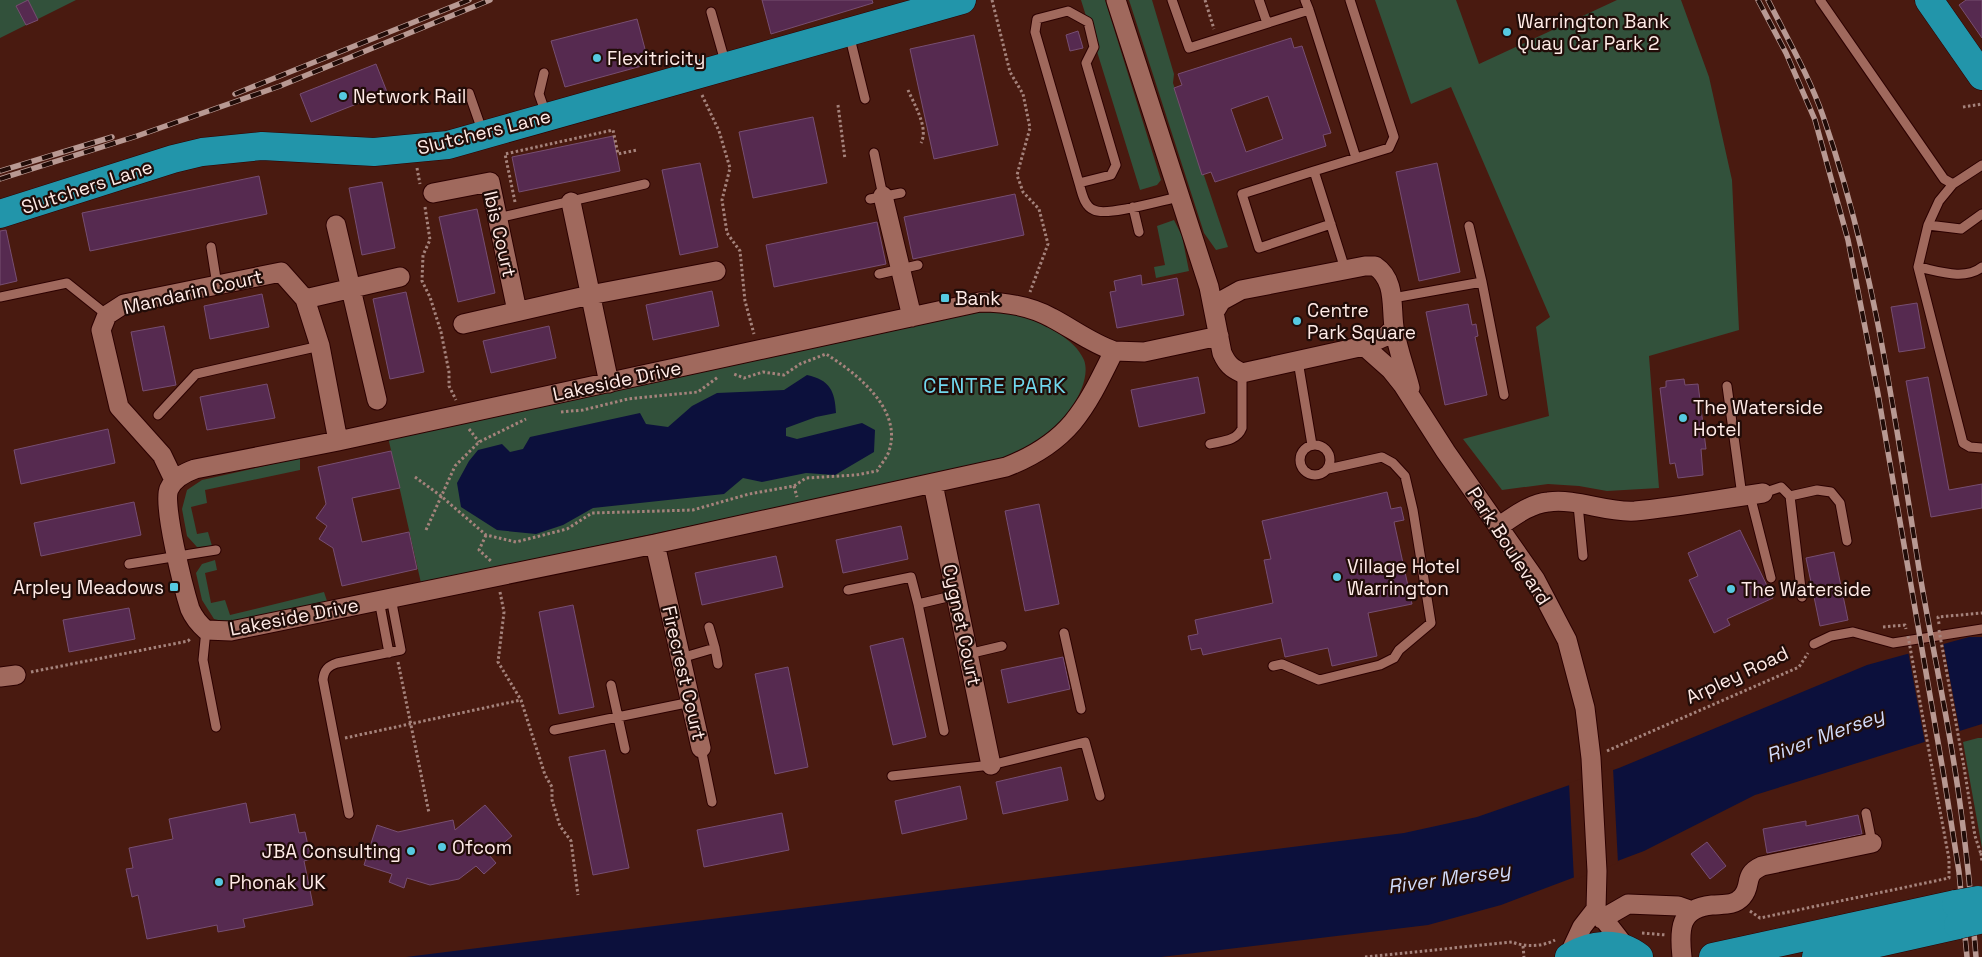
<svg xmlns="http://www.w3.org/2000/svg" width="1982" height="957" viewBox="0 0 1982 957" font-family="'Space Grotesk',sans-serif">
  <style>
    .green { fill: #32513b }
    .water { fill: #0c103c }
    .pier { fill: #491a10 }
    .building { fill: #562a50; stroke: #774e71; fill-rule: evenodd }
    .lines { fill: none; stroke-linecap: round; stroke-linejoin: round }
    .lane-casing { stroke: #2c0100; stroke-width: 11 }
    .street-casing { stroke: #2c0100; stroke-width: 21 }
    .highway-casing { stroke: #2c0100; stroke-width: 29 }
    .path { stroke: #a5837c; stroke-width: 3; stroke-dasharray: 2.5 2.5; stroke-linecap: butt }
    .lane { stroke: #a0695d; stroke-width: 9 }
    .street { stroke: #a0695d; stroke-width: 19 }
    .highway { stroke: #2295aa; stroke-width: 28 }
    .rail-casing { stroke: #b89993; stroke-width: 5.5 }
    .rail { stroke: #210c08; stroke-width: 4; stroke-dasharray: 11; stroke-linecap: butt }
    .highway-bridge-casing { stroke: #2c0100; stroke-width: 29; stroke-linecap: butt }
    .path-bridge { stroke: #a5837c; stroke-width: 3; stroke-dasharray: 2.5 2.5; stroke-linecap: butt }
    .highway-bridge { stroke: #2295aa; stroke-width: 28 }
    .poi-dot { fill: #56c9e0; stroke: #210c08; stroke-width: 2 }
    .labels { text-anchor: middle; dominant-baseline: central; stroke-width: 4.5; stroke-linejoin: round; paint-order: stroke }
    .poi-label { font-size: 19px; fill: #ffebe7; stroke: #210c08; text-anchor: start }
    .street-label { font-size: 19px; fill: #ffebe7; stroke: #210c08 }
    .water-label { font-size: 20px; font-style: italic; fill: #d0dafa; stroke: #210c08 }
    .quarter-label { font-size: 21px; letter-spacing: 1px; fill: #71d8ed; stroke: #210c08 }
  </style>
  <rect width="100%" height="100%" fill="#491a10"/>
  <!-- green -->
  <path class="green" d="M0,0h76l-76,38z
    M1081,0h24l56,180 -4,5 -17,5z
    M1129,0h23l22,74 -1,9 55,164 -12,3 -12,-17z
    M1375,0h81l23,64 138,-64h64l28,77 23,103 7,150 -90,26 10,132 -52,3 -28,-5 -31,-2 -46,6 -39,-51 86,-23 -13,-89 14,-10 -99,-230 -40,17z
    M1174,220l8,16 7,35 -33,7 -2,-11 11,-2 -8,-39z
    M1009,312c24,7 65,23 75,48 9,24 -21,64 -40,78 -13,10 -28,16 -44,22l-579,123 -33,-146 581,-124z
    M300,458v12l-95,20 2,13 -16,4 6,27 11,-2 4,14 -15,1 -10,-11 -5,-27 5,-19 15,-10z
    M215,560l2,10 -12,3 6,30 14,-3 5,15 94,-23 4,12 -95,20 -19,-5 -12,-19 -6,-27 6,-9z
    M1978,738h4v110l-19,-106z"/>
  <!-- water -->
  <path class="water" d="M807,375c23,5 28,16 29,38l-20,4 -30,11v8l11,3 65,-16 13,7 -1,22 -39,23 -29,-2 -44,9 -19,-4 -19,16 -131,14 -30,17 -27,9 -39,-4 -36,-23 -4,-24 12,-22 9,-11 24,-6 8,8 13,-3 7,-12 110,-24 6,11 22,3 24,-21 25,-13 67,-3z
    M1969,637h13v87l-227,71 -111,56 -143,54 -73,20 -267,32h-755l998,-124 73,-16 142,-49 248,-103z"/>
  <!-- pier -->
  <path class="pier" d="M1943,642l17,90 -35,11 -17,-92z
    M1613,768l5,95 -44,17 -5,-97z"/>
  <!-- building -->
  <path class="building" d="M28,0l10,20 -12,5 -10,-19z
    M762,0h110l1,3 -102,31z
    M1966,0h16v38l-23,-33z
    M637,19l12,45 -84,23 -14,-46z
    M1078,31l5,17 -13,3 -4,-16z
    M974,35l24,110 -64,14 -24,-110z
    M1291,38l3,10 8,-2 29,87 -8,2 3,11 -111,36 -4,-10 -9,3 -28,-87 8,-3 -4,-11zM1268,96l15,43 -37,13 -15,-43z
    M376,64l11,28 -76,30 -11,-28z
    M813,117l14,66 -74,15 -14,-66z
    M613,136l7,35 -101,21 -7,-35z
    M700,163l18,84 -38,8 -18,-85z
    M1437,163l23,109 -41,9 -23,-109z
    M259,176l8,38 -177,37 -8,-38z
    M382,182l13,66 -33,7 -13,-67z
    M1015,194l9,41 -111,24 -9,-42z
    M477,209l18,84 -37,9 -19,-85z
    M877,222l9,42 -112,23 -8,-42z
    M6,230l11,51 -17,4v-54z
    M1141,275l1,10 35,-7 7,37 -67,13 -7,-36 6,-1 -2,-10z
    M712,291l7,35 -66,14 -7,-35z
    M406,292l18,80 -34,7 -17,-80z
    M262,294l7,33 -59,12 -6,-33z
    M1917,303l8,45 -26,4 -8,-45z
    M1468,304l4,21 4,-1 2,12 -3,1 12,58 -42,10 -19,-93z
    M164,326l12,59 -33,6 -12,-59z
    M549,326l7,32 -65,15 -8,-32z
    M1198,377l7,36 -66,14 -8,-37z
    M1928,377l21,113 33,-6v24l-51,9 -25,-136z
    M1684,379l1,6 13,-1 8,65h-5l2,26 -25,3 -3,-15 -5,1 -10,-76 6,-1v-6z
    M267,384l8,34 -68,12 -7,-33z
    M108,429l7,34 -94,21 -7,-34z
    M391,451l9,37 -48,10 10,44 47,-10 8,37 -75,17 -9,-38 -14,-9 8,-13 -11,-8 10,-14 -8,-37z
    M1387,492l4,17 10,-2 3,13 -10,2 18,82 -44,9 9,43 -45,10 -4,-18 -43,9 -4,-19 -78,17 -2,-7 -10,2 -3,-14 10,-2 -3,-14 78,-17 -9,-43 7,-1 -9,-38z
    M134,502l7,33 -100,21 -7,-33z
    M1039,504l20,100 -34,7 -20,-100z
    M901,526l7,33 -65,14 -7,-33z
    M1740,530l33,68 -46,21 3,6 -16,8 -25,-53 9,-4 -10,-23z
    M1834,552l14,68 -28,6 -14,-68z
    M776,556l7,31 -81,18 -7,-32z
    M573,605l21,102 -35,7 -20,-102z
    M129,608l6,31 -66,13 -6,-32z
    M903,638l23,99 -33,8 -23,-99z
    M1063,657l7,32 -62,14 -7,-33z
    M788,667l20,100 -33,7 -20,-100z
    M605,750l24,118 -36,7 -24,-118z
    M1061,767l7,33 -65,14 -7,-32z
    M960,786l7,33 -65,15 -7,-33z
    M246,803l4,20 45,-9 4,19 6,-1 6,27 -7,2 9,44 -70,14 2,8 -27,5 -1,-7 -70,14 -9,-44 -6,2 -6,-28 7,-1 -4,-20 44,-9 -4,-20z
    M485,805l27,31 -23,19 7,8 -12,11 -8,-8 -17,13 -29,6 -23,-7 -3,10 -15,-6 3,-8 -28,-9 13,-40 21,7 55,-12 2,10z
    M782,813l7,37 -85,17 -7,-37z
    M1858,815l4,19 -95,19 -4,-24 43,-8v5z
    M1707,842l19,24 -16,13 -19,-25z"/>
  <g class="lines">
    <defs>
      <path id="lane" d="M1172,0l17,48 120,-38 47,148
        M1259,0l8,23
        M1305,0l4,10
        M1820,0l124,179 9,5 29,-19
        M711,12l15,53
        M849,34l16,65
        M544,73l-5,21 7,20
        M469,93l14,40
        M874,153l9,43
        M1314,171l-72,23 17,54 72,-24
        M1079,183l32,-8 5,-10 -30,-102 8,-16 -6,-25 -20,-11 -31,8 -2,13 44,151c3,10 5,23 15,27 13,7 69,-10 85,-13
        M1953,184l-14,17 -11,24 -10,42 45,176 7,4 12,1
        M870,199l31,-6
        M1133,207l6,25
        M498,218l147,-34
        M1928,225l33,4 21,-15
        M211,247l6,38
        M1918,267c20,4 47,14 64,0
        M1345,269l-31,-98 75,-23 5,-11 -44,-137
        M879,274l39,-9
        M1482,282l22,113
        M0,297l67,-14 40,32
        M1393,298l89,-16 -13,-56
        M1298,361l14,84
        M1727,386l15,110
        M158,415l38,-41 124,-28
        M1210,444c12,-3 27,-3 32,-16v-55
        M1300 460a15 15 0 1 1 30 0a15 15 0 1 1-30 0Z
        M1763,493l18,-6 9,9 12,101
        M1750,495l21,83
        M1790,496l27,-6 14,2 9,11 7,38
        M1578,505l5,51
        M129,564l87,-14
        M848,590l63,-13 7,27
        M379,600l10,53
        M206,630l-3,30 13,67
        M1064,633l17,76
        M1814,644l17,-8 22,-4 40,11 89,-14
        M715,648l3,16
        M968,654l34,-8
        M681,658l34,-10 -6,-21
        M1273,666l9,-2 37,16 61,-15 14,-7 5,-8 32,-27 -18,-113 -8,-34 -12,-13 -11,-6 -54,12
        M611,685l14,64
        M554,730l137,-28
        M944,731l-26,-127 38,-9
        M701,748l11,54
        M892,776l99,-11 94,-23 15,54
        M1866,813l6,30
        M349,814l-26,-134c1,-10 5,-14 14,-17l64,-13 -10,-52"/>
      <path id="street" d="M1116,0l93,287 13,66c5,11 9,15 20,20l122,-27 22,-10 8,-8
        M433,193l57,-11 27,129
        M883,196l29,121
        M571,202l38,181
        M336,225l41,175
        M1215,311l6,-10 20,-11 124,-24h10c21,14 16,40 19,61 3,21 11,41 16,61
        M463,324l127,-29 126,-24
        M1364,346l27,24 12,15 43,67 89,127 32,61 18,68 6,50 6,113 -1,38 31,40
        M1114,351c-23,-8 -41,-22 -62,-33 -23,-13 -47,-16 -72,-16l-642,139 -143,28c-11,4 -21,9 -26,20 -7,15 15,101 21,120 4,9 9,15 16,21l25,1 424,-87 351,-77c64,-25 79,-57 108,-116l30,1 75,-16
        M338,441l-18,-95 -15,-47 95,-22
        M174,480l-12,-25 -43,-48 -18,-77 6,-15 17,-11 157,-32 24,27
        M933,484l58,281
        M1498,527c15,-10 31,-23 50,-25 29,-4 58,11 87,9 43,-4 85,-12 128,-18
        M655,544l46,204
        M0,677l16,-2
        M1602,919l26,-15 50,2 14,5
        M1568,957l14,-30 14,-18
        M1682,957c-3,-27 -3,-49 30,-52 11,-1 22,1 30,-8 11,-12 0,-22 20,-31l110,-23"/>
      <path id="highway" d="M1929,0l53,76
        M0,214l173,-55 29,-7 60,-6 112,6 74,-7 514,-145
        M1569,957c22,-13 49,-17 70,0
        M1713,957l243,-53
        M1816,957l142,-32"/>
    </defs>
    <!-- lane casing -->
    <use href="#lane" class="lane-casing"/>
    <!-- street casing -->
    <use href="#street" class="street-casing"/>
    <!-- highway casing -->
    <use href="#highway" class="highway-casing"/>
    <!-- path -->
    <path class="path" d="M992,0l18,72 13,22 7,34 -13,47 6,17 16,17 9,35 -18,48
      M1205,0l9,29
      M908,90c6,14 21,38 13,53
      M702,95l17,36 11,37 -8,32 5,33 13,18 5,50 9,33
      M838,105l7,54
      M1963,107l19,-3
      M417,168l3,16
      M515,202l-10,-48 108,-24 5,24 19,-4
      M425,207l5,33 -7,15 -1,26 8,16 11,35 8,40v14l7,14
      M561,412l22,-2 45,-11 70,-7 20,-15
      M469,429l10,13
      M415,477l26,19 45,39 30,7 51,-13 25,-16 101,-3 56,-16 45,-8 12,-8 50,-3 21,-4c3,-6 10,-13 12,-20 14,-42 -33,-78 -63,-97l-26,10 -16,11 -21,-3 -19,6 -10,-4
      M794,486l3,11
      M426,530l29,-64 24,-24 47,-23
      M486,535l-7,15 13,12
      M500,592l4,20 -6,50 23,38 24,75 7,12v13l8,26 11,15 7,54
      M1939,624l-1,-7 44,-4
      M1883,627l22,-2 1,4
      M398,662l31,151
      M31,672l157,-31 3,-3
      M345,738l176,-38
      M1607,751l192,-84 9,-14
      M1964,767l11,69 6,18
      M1981,853l1,9
      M1750,911l10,7 189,-40v-19l-16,-86
      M1642,933l24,2
      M1523,946l1,11
      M1365,957l147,-15c13,5 30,5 43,-2"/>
    <!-- lane -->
    <use href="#lane" class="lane"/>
    <!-- street -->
    <use href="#street" class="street"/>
    <!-- highway -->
    <use href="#highway" class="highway"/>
    <defs>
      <path id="rail" d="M1758,0l28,53 29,67 33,120 30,154 65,377 16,101 8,85
        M1768,0c19,38 41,76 55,116 52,150 72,303 97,459 11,65 25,130 35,195 10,62 16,125 21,187
        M235,94l234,-94
        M0,171l112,-34
        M0,179l137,-43 143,-50 210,-86"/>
    </defs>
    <!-- rail casing -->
    <use href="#rail" class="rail-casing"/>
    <!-- rail -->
    <use href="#rail" class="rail"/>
    <defs>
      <path id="highway-bridge" d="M1956,904l22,-4
        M1958,925l21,-5"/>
    </defs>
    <!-- highway-bridge casing -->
    <use href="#highway-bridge" class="highway-bridge-casing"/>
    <!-- path-bridge -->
    <path class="path-bridge" d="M1939,630l25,137
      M1908,636l25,137"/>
    <!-- highway-bridge -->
    <use href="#highway-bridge" class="highway-bridge"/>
  </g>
  <!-- markers -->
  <g class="poi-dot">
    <circle cx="1507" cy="32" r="5"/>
    <circle cx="597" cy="58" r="5"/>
    <circle cx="343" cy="96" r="5"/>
    <rect x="940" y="293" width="10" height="10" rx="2.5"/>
    <circle cx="1297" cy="321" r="5"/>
    <circle cx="1683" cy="418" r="5"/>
    <circle cx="1337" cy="577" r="5"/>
    <rect x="169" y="582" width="10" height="10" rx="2.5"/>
    <circle cx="1731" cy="589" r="5"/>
    <circle cx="442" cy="847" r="5"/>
    <circle cx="411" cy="851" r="5"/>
    <circle cx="219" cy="882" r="5"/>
  </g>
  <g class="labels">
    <!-- poi labels -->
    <g class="poi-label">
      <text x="1517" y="21">Warrington Bank<tspan x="1517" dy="22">Quay Car Park 2</tspan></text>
      <text x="607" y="58">Flexitricity</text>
      <text x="353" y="96">Network Rail</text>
      <text x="955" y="298">Bank</text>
      <text x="1307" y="310">Centre<tspan x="1307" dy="22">Park Square</tspan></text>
      <text x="1693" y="407">The Waterside<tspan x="1693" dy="22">Hotel</tspan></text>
      <text x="1347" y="566">Village Hotel<tspan x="1347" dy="22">Warrington</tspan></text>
      <text x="164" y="587" text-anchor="end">Arpley Meadows</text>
      <text x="1741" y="589">The Waterside</text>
      <text x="452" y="847">Ofcom</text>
      <text x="401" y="851" text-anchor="end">JBA Consulting</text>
      <text x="229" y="882">Phonak UK</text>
    </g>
    <!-- street labels -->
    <g class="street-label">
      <text transform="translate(484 132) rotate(-14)">Slutchers Lane</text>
      <text transform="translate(87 187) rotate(-18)">Slutchers Lane</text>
      <text transform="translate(500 234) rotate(77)">Ibis Court</text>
      <text transform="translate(193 292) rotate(-13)">Mandarin Court</text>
      <text transform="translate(617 381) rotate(-12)">Lakeside Drive</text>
      <text transform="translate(1509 546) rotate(57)">Park Boulevard</text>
      <text transform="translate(294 617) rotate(-11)">Lakeside Drive</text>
      <text transform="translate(962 625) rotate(78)">Cygnet Court</text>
      <text transform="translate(684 673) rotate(77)">Firecrest Court</text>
      <text transform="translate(1737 675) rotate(-25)">Arpley Road</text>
    </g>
    <!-- water labels -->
    <g class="water-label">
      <text transform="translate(1825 735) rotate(-20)">River Mersey</text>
      <text transform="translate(1449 878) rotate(-8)">River Mersey</text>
    </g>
    <!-- quarter labels -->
    <g class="quarter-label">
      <text x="995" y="385">CENTRE PARK</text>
    </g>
  </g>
</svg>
